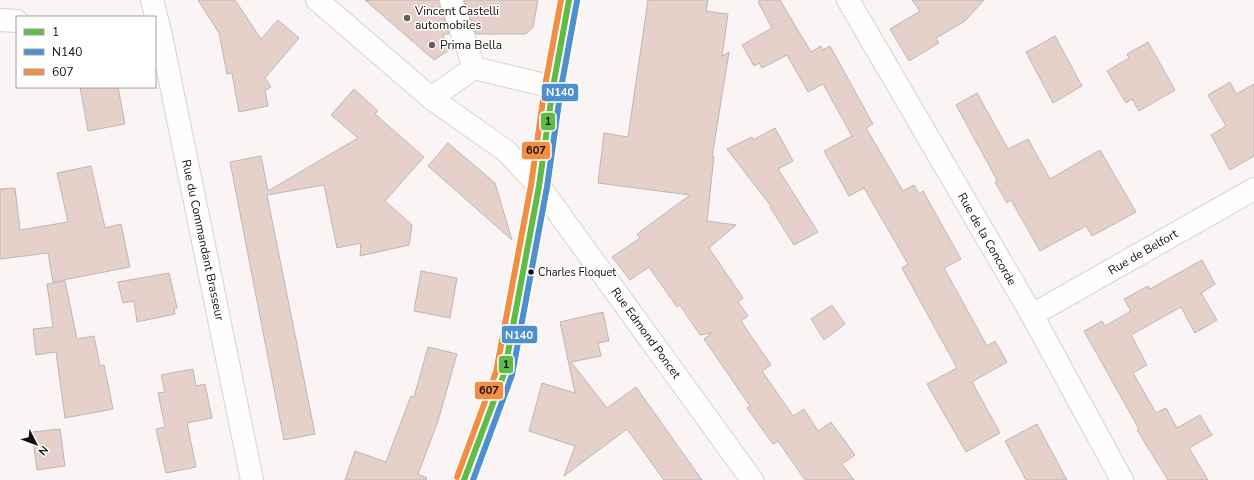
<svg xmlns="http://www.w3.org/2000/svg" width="1254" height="480" viewBox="0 0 1254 480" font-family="'Nunito Sans',sans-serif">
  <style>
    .building { fill: #e5d1c9; stroke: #bcb7b6 }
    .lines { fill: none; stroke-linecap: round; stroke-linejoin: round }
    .street-casing { stroke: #d6d2d0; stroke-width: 24 }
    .primary-casing { stroke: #d6d2d0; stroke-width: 24 }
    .street { stroke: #fefefd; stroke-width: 22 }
    .primary { stroke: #fefefd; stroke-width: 22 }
    .bus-1-casing { stroke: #fff; stroke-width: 9 }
    .bus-2-casing { stroke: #fff; stroke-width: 9 }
    .bus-3-casing { stroke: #fff; stroke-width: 9 }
    .bus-1 { stroke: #60bb47; stroke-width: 6 }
    .bus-2 { stroke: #4d90cd; stroke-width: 6 }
    .bus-3 { stroke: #f28e43; stroke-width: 6 }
    .poi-dot { fill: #64605e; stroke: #fff; stroke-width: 1.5 }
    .bus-dot { fill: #130f0d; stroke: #fff; stroke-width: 1.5 }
    .labels { text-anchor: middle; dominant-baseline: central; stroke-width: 3; stroke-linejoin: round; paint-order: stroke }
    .bus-label { font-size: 11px; fill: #130f0d; stroke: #fff; text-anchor: start }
    .poi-label { font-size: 12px; fill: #130f0d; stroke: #fff; text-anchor: start }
    .street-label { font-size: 12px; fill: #130f0d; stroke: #fff }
    .line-badge { stroke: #fff; stroke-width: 1.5 }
    .badge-label { font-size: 11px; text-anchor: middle; font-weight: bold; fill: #fff }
    .pale-badge-label { font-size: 11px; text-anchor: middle; font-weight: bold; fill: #111 }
  </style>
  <rect width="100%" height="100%" fill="#faf5f4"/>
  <!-- building -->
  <path class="building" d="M198,0h37l26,39 17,-19 21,18 -34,40 6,9 -6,3 3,16 -29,6 -7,-39 -5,1 -8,-41z
    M365,0h74l10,34h-6l6,16 -15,10z
    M464,0h74l-5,27 -7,7h-50z
    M648,0h60l-2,11 22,3 -6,42 7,-4 -17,105 2,-1 -7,65 29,4 -27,23 34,50 -5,4 10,14 -7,5 30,44 -9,6 31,45 11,-7 14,22 13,-9 24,33 -13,9 12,16h-49l-27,-39 -5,3 -26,-36 3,-2 -46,-67 8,-6 -12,2 -20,-30 -3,2 -28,-40 -19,13 -18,-23 28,-19 -3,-4 53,-39 -92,-12 6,-50 24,4z
    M760,0h20l31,52 10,-6 2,4 7,-4 43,78 -7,4 37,63 11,-6 5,9 4,-3 38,68 -17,9 43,78 8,-5 12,21 -35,20 28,51 -34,19 -39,-68 30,-16 -55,-100 6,-4 -44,-76 -15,8 -25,-45 28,-15 -29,-52 -15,8 -21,-37 -25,13 -3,-5 -5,3 -12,-21 30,-17 -14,-26z
    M912,0h72l-19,21 -29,17 3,5 -30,18 -19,-32 30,-18z
    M1055,36l27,50 -29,17 -27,-51z
    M1148,42l27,48 -36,21 -7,-12 -6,4 -19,-32 22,-13 -2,-4z
    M1230,82l6,12 18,-10v72l-24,14 -19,-35 15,-9 -18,-31z
    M80,87h38l7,37 -37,7z
    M354,89l24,22 -3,3 49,43 -39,44 27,24 -3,20 -49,11 1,-13 -24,5 -13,-63 -57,10 48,239 -31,6 -54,-278 31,-6 7,35 90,-53 -27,-23z
    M977,93l31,56 20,-10 22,40 50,-29 36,62 -44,24 -6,-10 -46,25 -29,-51 -4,3 -12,-21 2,-2 -41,-75z
    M775,128l18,33 -15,8 40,63 -24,13 -24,-38 1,-1 -44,-57 25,-12 1,3z
    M448,143l47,40 17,57 -84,-74z
    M91,166l14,62 16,-4 9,43 -77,15 -5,-29 -48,6v-70l15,-1 5,42 48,-8 -11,-49z
    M1202,260l13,24 -14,9 16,27 -22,13 -14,-26 -50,28 16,30 -14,8 23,40 10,-5 11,20 23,-13 12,20 -23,13 19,32h-40l-31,-50 2,-1 -55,-98 18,-10 3,5 26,-15 -7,-12 24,-13 2,3z
    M421,271l36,7 -7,40 -36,-7z
    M169,273l8,35 -3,1 1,5 -38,8 -3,-21 -11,2 -5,-21z
    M65,281l12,58 17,-3 6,30 4,-1 9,44 -48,9 -9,-66 -20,3 -3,-26 20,-2 -6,-43z
    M832,305l13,19 -21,16 -13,-21z
    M603,312l6,29 -11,2 3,13 -30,6 36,46 29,-21 66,93h-38l-37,-51 -63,47 11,-30 -46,-15 13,-48 33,10 -15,-71z
    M428,347l29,7 -19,67 -20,53 9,4 -1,2h-81l10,-29 31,11 25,-66 3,1z
    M193,369l3,17 9,-2 7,34 -25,5 9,44 -30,6 -10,-44 9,-2 -7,-34 7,-1 -4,-17z
    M1037,424l30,56h-41l-21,-39z
    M60,429l5,37 -28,4 -5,-38z"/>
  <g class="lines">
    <defs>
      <path id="street" d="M152,0l8,31 92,449
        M317,0l114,98 75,53 33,35 213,294
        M451,0l23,68
        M848,0l184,315 90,165
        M0,20l17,1
        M431,98l43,-30 79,19
        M1032,315l222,-126"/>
      <path id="primary" d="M464,480l40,-106 35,-188 14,-99 16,-87"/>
    </defs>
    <!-- street casing -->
    <use href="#street" class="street-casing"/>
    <!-- primary casing -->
    <use href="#primary" class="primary-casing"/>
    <!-- street -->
    <use href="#street" class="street"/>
    <!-- primary -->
    <use href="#primary" class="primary"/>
    <defs>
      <path id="bus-1" d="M464,480l40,-106 35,-188 14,-99 16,-87"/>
      <path id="bus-2" d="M473,480l39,-105 35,-188 14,-99 16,-87"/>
      <path id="bus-3" d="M457,477l39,-105 35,-187 14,-99 16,-86"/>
    </defs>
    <!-- bus-1 casing -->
    <use href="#bus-1" class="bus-1-casing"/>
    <!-- bus-2 casing -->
    <use href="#bus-2" class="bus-2-casing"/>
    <!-- bus-3 casing -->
    <use href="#bus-3" class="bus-3-casing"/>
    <!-- bus-1 -->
    <use href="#bus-1" class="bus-1"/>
    <!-- bus-2 -->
    <use href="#bus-2" class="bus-2"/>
    <!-- bus-3 -->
    <use href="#bus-3" class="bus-3"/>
  </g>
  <!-- markers -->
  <g class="poi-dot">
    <circle cx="407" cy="18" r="4"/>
    <circle cx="432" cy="45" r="4"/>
  </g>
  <circle class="bus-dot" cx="531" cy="272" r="3.5"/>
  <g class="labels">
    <!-- bus labels -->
    <g class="bus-label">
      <text x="538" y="272">Charles Floquet</text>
    </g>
    <!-- poi labels -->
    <g class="poi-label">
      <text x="415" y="11">Vincent Castelli<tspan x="415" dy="14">automobiles</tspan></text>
      <text x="440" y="45">Prima Bella</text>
    </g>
    <!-- street labels -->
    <g class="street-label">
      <text transform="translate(987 239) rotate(60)">Rue de la Concorde</text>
      <text transform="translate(203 240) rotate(78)">Rue du Commandant Brasseur</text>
      <text transform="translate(1143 252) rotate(-30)">Rue de Belfort</text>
      <text transform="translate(646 333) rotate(54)">Rue Edmond Poncet</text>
    </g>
  </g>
  <g class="line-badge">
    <rect x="541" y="83" width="38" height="19" rx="4" fill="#4d90cd"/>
    <rect x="540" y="112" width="16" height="19" rx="4" fill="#60bb47"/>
    <rect x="521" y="141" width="30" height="19" rx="4" fill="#f28e43"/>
    <rect x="501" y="325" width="37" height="19" rx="4" fill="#4d90cd"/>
    <rect x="498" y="355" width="16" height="19" rx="4" fill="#60bb47"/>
    <rect x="474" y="381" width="30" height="19" rx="4" fill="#f28e43"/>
  </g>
  <g class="badge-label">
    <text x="560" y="96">N140</text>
    <text x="519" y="339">N140</text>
  </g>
  <g class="pale-badge-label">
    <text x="548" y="125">1</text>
    <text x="536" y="154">607</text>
    <text x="506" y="368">1</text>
    <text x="489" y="394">607</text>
  </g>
  <!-- legend -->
  <rect x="16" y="16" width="140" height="72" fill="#ffffff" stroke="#a19f9e"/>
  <rect x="24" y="29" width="20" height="6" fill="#60bb47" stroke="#a19f9e"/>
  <text x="52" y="36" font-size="12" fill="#130f0d">1</text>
  <rect x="24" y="49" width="20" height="6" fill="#4d90cd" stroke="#a19f9e"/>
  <text x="52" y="56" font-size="12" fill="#130f0d">N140</text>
  <rect x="24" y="69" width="20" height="6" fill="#f28e43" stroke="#a19f9e"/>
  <text x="52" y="76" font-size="12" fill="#130f0d">607</text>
  <!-- north arrow -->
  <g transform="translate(36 444) rotate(132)" stroke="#ffffff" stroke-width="3" paint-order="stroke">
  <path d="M0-3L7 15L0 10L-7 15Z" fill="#130f0d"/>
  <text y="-6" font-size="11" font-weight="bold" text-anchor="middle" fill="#130f0d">N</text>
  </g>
</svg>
